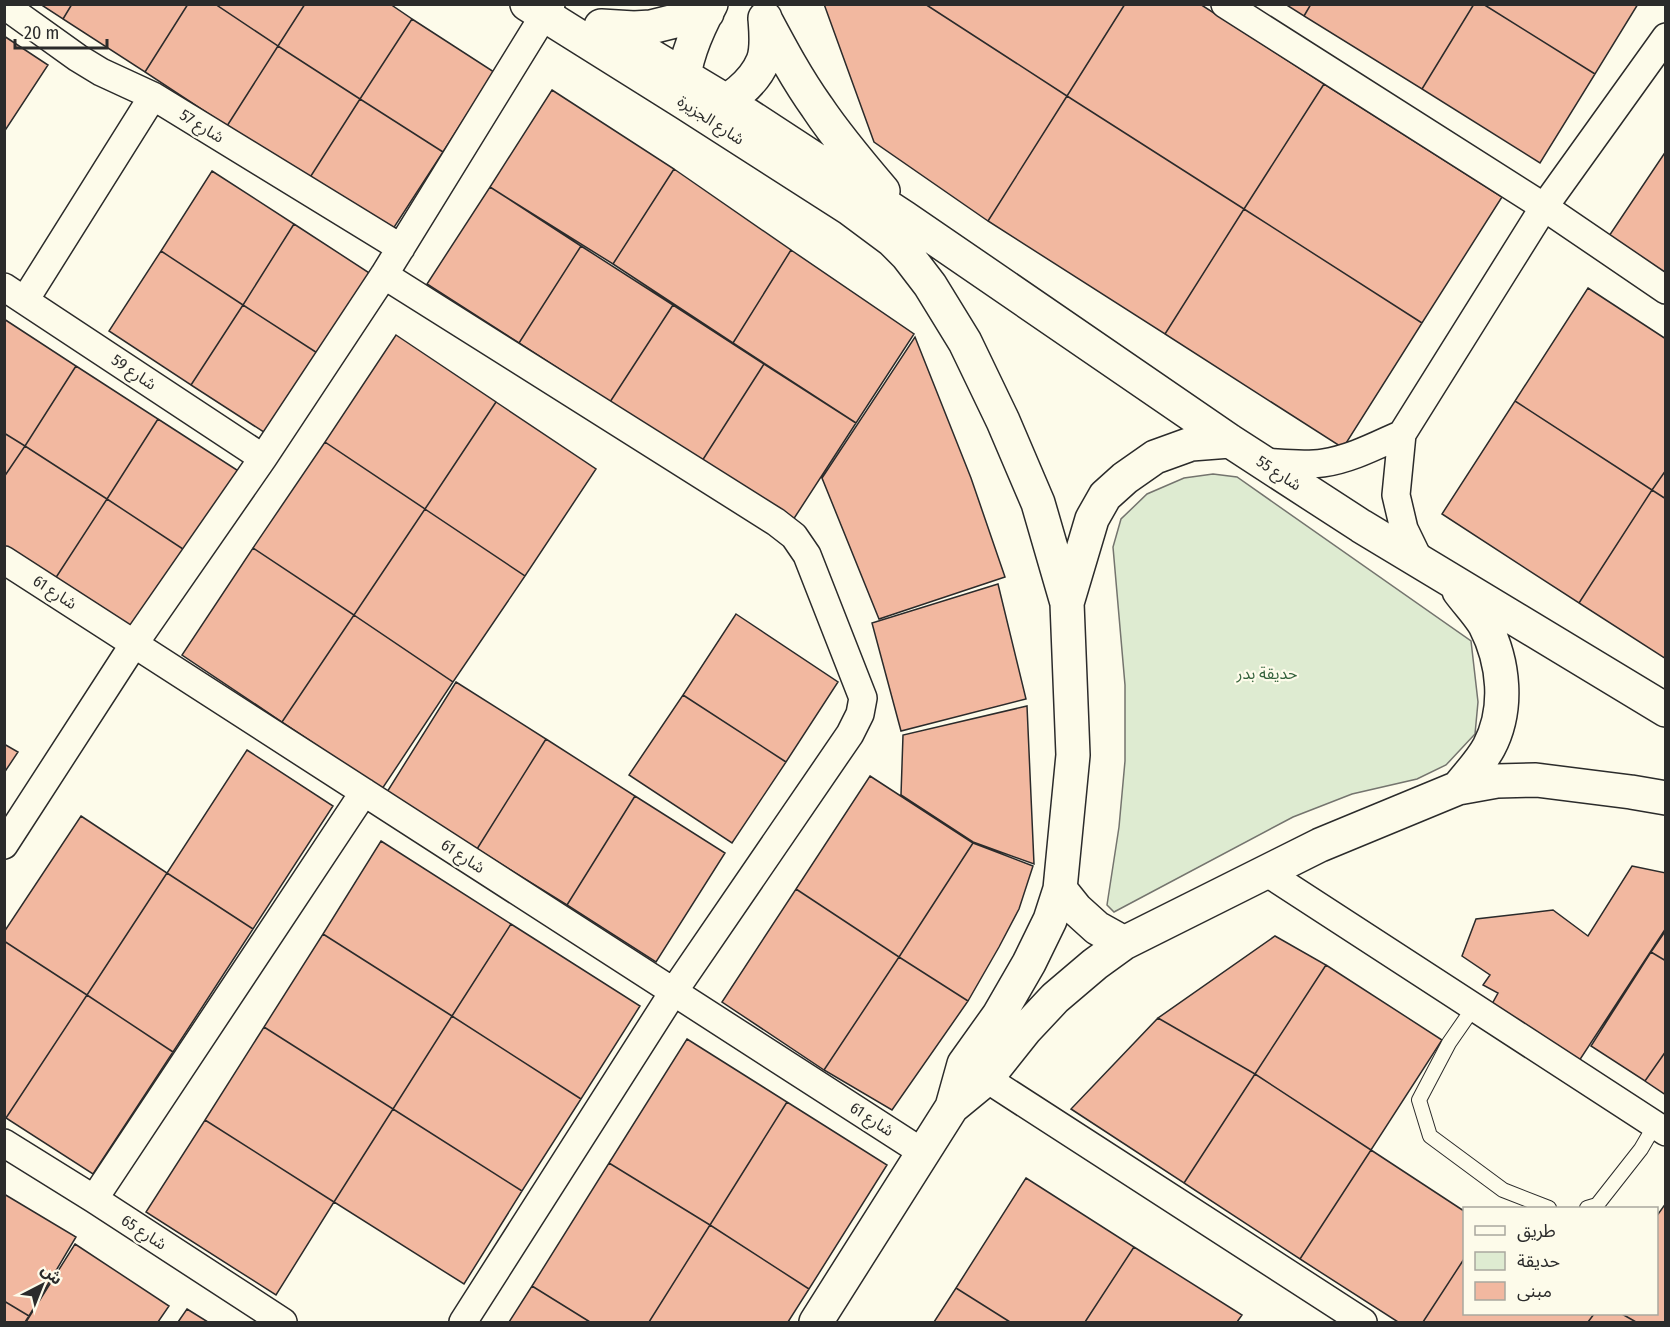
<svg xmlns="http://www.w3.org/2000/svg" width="1670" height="1327" viewBox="0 0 1670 1327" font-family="'Fira Sans Condensed','Noto Sans Arabic',sans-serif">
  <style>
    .green { fill: #deebd1; stroke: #74746e; stroke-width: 1.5 }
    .building { fill: #f2b8a0; stroke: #2b2b2b; stroke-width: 1.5 }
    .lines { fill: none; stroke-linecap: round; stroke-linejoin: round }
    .service-casing { stroke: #2b2b2b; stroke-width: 16 }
    .minor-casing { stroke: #2b2b2b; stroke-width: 30 }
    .tertiary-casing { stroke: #2b2b2b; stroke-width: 36 }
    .service { stroke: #fdfbea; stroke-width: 14 }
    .minor { stroke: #fdfbea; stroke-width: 27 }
    .tertiary { stroke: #fdfbea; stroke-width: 33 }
    .labels { text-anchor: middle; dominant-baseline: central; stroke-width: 4.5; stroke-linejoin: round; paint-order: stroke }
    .street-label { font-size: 16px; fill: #2b2b2b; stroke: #fdfbea }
    .park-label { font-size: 16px; fill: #34623c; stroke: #fdfbea }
  </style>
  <rect width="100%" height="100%" fill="#fdfbea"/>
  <!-- green -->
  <path class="green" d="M1213,474l24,3 234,164 7,61 -3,32 -29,31 -29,14 -65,15 -59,23 -179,95 -7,-7 12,-78 6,-66v-76l-12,-138 8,-28 26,-25 37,-16z"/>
  <!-- building -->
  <path class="building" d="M40,4h32l-9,15z
    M72,4h116l-43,68 -82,-53z
    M188,4h27l63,42 -51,80 -82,-54z
    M215,4h90l-27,42z
    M305,4h85l22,15 -52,80 -82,-53z
    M824,4h101l142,92 -79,125 -114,-79z
    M925,4h200l-58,92z
    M1125,4h75l124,80 -80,125 -177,-113z
    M1285,4h26l-7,12z
    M1311,4h163l-52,85 -118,-73z
    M1474,4h9l112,70 -55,89 -118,-74z
    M1483,4h155l-43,70z
    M412,19l82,53 -51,80 -83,-53z
    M4,36l44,29 -44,67z
    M278,46l82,53 -51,80 -82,-53z
    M1324,84l178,113 -80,126 -178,-114z
    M552,90l122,79 -61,95 -123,-77z
    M1067,96l177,113 -79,125 -177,-113z
    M360,99l83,53 -52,80 -82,-53z
    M1666,151v126l-59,-38z
    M674,169l117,81 -58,93 -120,-79z
    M212,171l82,53 -51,81 -82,-54z
    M490,187l91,59 -62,97 -92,-59z
    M1244,209l178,114 -79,125 -178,-114z
    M294,224l83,54 -52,80 -82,-53z
    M581,246l92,59 -63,97 -91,-59z
    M791,250l123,84 -58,89 -123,-80z
    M161,251l82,54 -52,80 -82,-54z
    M1588,288l78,51v131l-14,20 -137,-89z
    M243,305l82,53 -52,80 -82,-53z
    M673,305l91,59 -62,97 -92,-59z
    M4,319l72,47 -51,80 -21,-13z
    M396,335l100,67 -71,107 -100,-67z
    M915,337l56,141 34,99 -126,42 -57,-141z
    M764,364l92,59 -63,97 -91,-59z
    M76,366l82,53 -51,80 -82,-53z
    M1515,401l137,89 -73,113 -137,-89z
    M496,402l100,67 -71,107 -100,-67z
    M158,419l82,53 -51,81 -82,-54z
    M4,433l21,13 -21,31z
    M325,442l100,67 -71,106 -101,-67z
    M25,446l82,53 -52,80 -51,-32v-70z
    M1666,470v29l-14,-9z
    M1652,490l14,9v160l-87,-56z
    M107,499l82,54 -52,79 -82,-53z
    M425,509l100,67 -72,106 -99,-67z
    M253,548l101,67 -72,107 -100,-67z
    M998,584l28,115 -125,32 -29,-108z
    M736,614l102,68 -52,80 -103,-67z
    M354,615l99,67 -71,107 -100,-67z
    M456,682l90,57 -69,110 -90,-57z
    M683,695l103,67 -54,81 -103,-68z
    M1027,706l7,158 -61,-22 -72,-47 2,-60z
    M546,739l89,57 -68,109 -90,-56z
    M4,744l14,8 -14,21z
    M247,750l86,56 -80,123 -86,-56z
    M870,776l103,67 -74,114 -103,-68z
    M635,796l90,57 -69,109 -89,-57z
    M81,816l86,57 -80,122 -83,-54v-9z
    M381,841l130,83 -59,92 -129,-82z
    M973,843l60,23 -14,43 -20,38 -31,54 -69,-44z
    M1632,866l34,7v55l-87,133 -87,-57 6,-11 -15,-8 7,-10 -28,-19 14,-37 77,-9 35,26z
    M167,873l86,56 -80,123 -86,-57z
    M796,889l103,68 -75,113 -102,-68z
    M511,924l129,82 -59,93 -129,-83z
    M1666,930v31l-15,-9z
    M323,934l129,82 -59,93 -129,-82z
    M1275,936l51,29 -71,109 -97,-56z
    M4,941l83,54 -81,123 -2,-1z
    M1651,952l15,9v90l-21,30 -54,-35z
    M899,957l69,44 -76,109 -68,-40z
    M1326,965l116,75 -71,110 -116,-76z
    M87,995l86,57 -80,122 -87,-56z
    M452,1016l129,83 -59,92 -129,-82z
    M1158,1018l97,56 -71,109 -113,-74z
    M264,1027l129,82 -59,93 -129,-82z
    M687,1039l100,63 -77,123 -101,-62z
    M1666,1051v44l-21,-14z
    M1255,1074l116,76 -71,109 -116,-76z
    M787,1102l100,63 -78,124 -99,-64z
    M393,1109l129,82 -58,93 -130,-82z
    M205,1120l129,82 -58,93 -130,-83z
    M1371,1150l93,61v48l-41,63h-25l-98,-63z
    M609,1163l101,62 -61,97h-59l-58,-36z
    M1026,1178l108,69 -49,75h-75l-54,-34z
    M4,1194l72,43 -47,79 -25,-15z
    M1666,1203v119h-30l-14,-8h34v-97z
    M710,1225l99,64 -21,33h-139z
    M75,1244l94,62 -11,16h-132z
    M1134,1247l108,68 -5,7h-152z
    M1464,1259v55h130l-6,8h-165z
    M532,1286l58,36h-81z
    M956,1288l54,34h-76z
    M4,1301l25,15 -4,6h-21z
    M187,1309l21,13h-30z
    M1594,1314h28l14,8h-48z"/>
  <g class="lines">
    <defs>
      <path id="service" d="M1474,1007l-25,36 -30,57 11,36 73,54 46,18
        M1587,1208l10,-3 44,-56 14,-24"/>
      <path id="minor" d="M1225,4l319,203 122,83
        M4,5l74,53 23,14 52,24 248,152
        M384,275l392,247 18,14 13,19 56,143 -3,16 -10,20 -176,257 -211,331
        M4,287l259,171
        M25,300l128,-204
        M1262,462c20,1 41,4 61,1 28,-4 54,-18 79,-29
        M4,560l918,592
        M1420,562l-16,-33 -8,-34 6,-61 142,-227 122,-170
        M4,845l130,-201 129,-186 121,-183 167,-271
        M1266,872l400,260
        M970,1068l393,254
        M4,1143l90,56 189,123
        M94,1199l270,-407"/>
      <path id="tertiary" d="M527,4l158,99 164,105 43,32 15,15 23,30 35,57 38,79 35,82 29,100 6,152 -13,134 -10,31 -21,43 -30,52 -35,49 -12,43
        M765,19c16,30 32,60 52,88 20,30 43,57 66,84
        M601,26l33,2 17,-1 56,-14
        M636,47l90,54 179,117 325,223 131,85 305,184
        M684,97c-4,-29 13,-67 27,-93
        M707,110c22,-7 47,-27 56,-49 5,-13 3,-29 2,-43
        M1067,603l25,-84 13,-23 20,-18 30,-21 36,-13 39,-3
        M1458,788c10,-13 23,-26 31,-41 20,-38 15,-85 -4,-122 -7,-12 -18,-23 -26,-34
        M1060,889l16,20 21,19 27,15
        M816,1322l136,-215 34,-28 39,-49 30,-32 40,-34 29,-21 196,-98 138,-57 39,-7 39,-1 95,12 35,6"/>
    </defs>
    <!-- service casing -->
    <use href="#service" class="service-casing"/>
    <!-- minor casing -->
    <use href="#minor" class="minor-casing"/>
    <!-- tertiary casing -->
    <use href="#tertiary" class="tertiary-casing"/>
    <!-- service -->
    <use href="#service" class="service"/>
    <!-- minor -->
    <use href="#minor" class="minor"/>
    <!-- tertiary -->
    <use href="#tertiary" class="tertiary"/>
  </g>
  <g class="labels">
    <!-- street labels -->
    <g class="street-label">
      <text transform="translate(711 120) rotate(33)">شارع الجزيرة</text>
      <text transform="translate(202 126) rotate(32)">شارع 57</text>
      <text transform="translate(134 372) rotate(34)">شارع 59</text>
      <text transform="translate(1279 473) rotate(33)">شارع 55</text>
      <text transform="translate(55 592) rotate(33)">شارع 61</text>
      <text transform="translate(463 856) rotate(33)">شارع 61</text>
      <text transform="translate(872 1119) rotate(33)">شارع 61</text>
      <text transform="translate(144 1232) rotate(33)">شارع 65</text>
    </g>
    <!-- park labels -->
    <g class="park-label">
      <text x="1267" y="673">حديقة بدر</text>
    </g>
  </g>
  <!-- border -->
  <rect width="1670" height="1327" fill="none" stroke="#2b2b2b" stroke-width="12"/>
  <!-- legend -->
  <rect x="1463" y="1207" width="195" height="108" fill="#fdfbea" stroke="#a9a89e" stroke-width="1.5"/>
  <rect x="1475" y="1226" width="30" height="9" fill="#fdfbea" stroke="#a9a89e" stroke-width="1.5"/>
  <text x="1517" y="1237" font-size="18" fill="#2b2b2b">طريق</text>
  <rect x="1475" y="1252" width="30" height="18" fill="#deebd1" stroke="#a9a89e" stroke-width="1.5"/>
  <text x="1517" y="1267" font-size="18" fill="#2b2b2b">حديقة</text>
  <rect x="1475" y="1282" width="30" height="18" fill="#f2b8a0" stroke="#a9a89e" stroke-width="1.5"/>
  <text x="1517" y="1297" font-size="18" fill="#2b2b2b">مبنى</text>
  <!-- north arrow -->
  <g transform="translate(42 1285) rotate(42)" stroke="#fdfbea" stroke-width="4.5" paint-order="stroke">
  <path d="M0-4.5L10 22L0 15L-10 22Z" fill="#2b2b2b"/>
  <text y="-9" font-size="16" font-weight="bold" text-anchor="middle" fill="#2b2b2b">ش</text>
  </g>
  <!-- scale -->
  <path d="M15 39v9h92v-9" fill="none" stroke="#2b2b2b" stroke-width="3"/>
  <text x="24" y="39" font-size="18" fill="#2b2b2b" stroke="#fdfbea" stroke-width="4.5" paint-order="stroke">20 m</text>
</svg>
